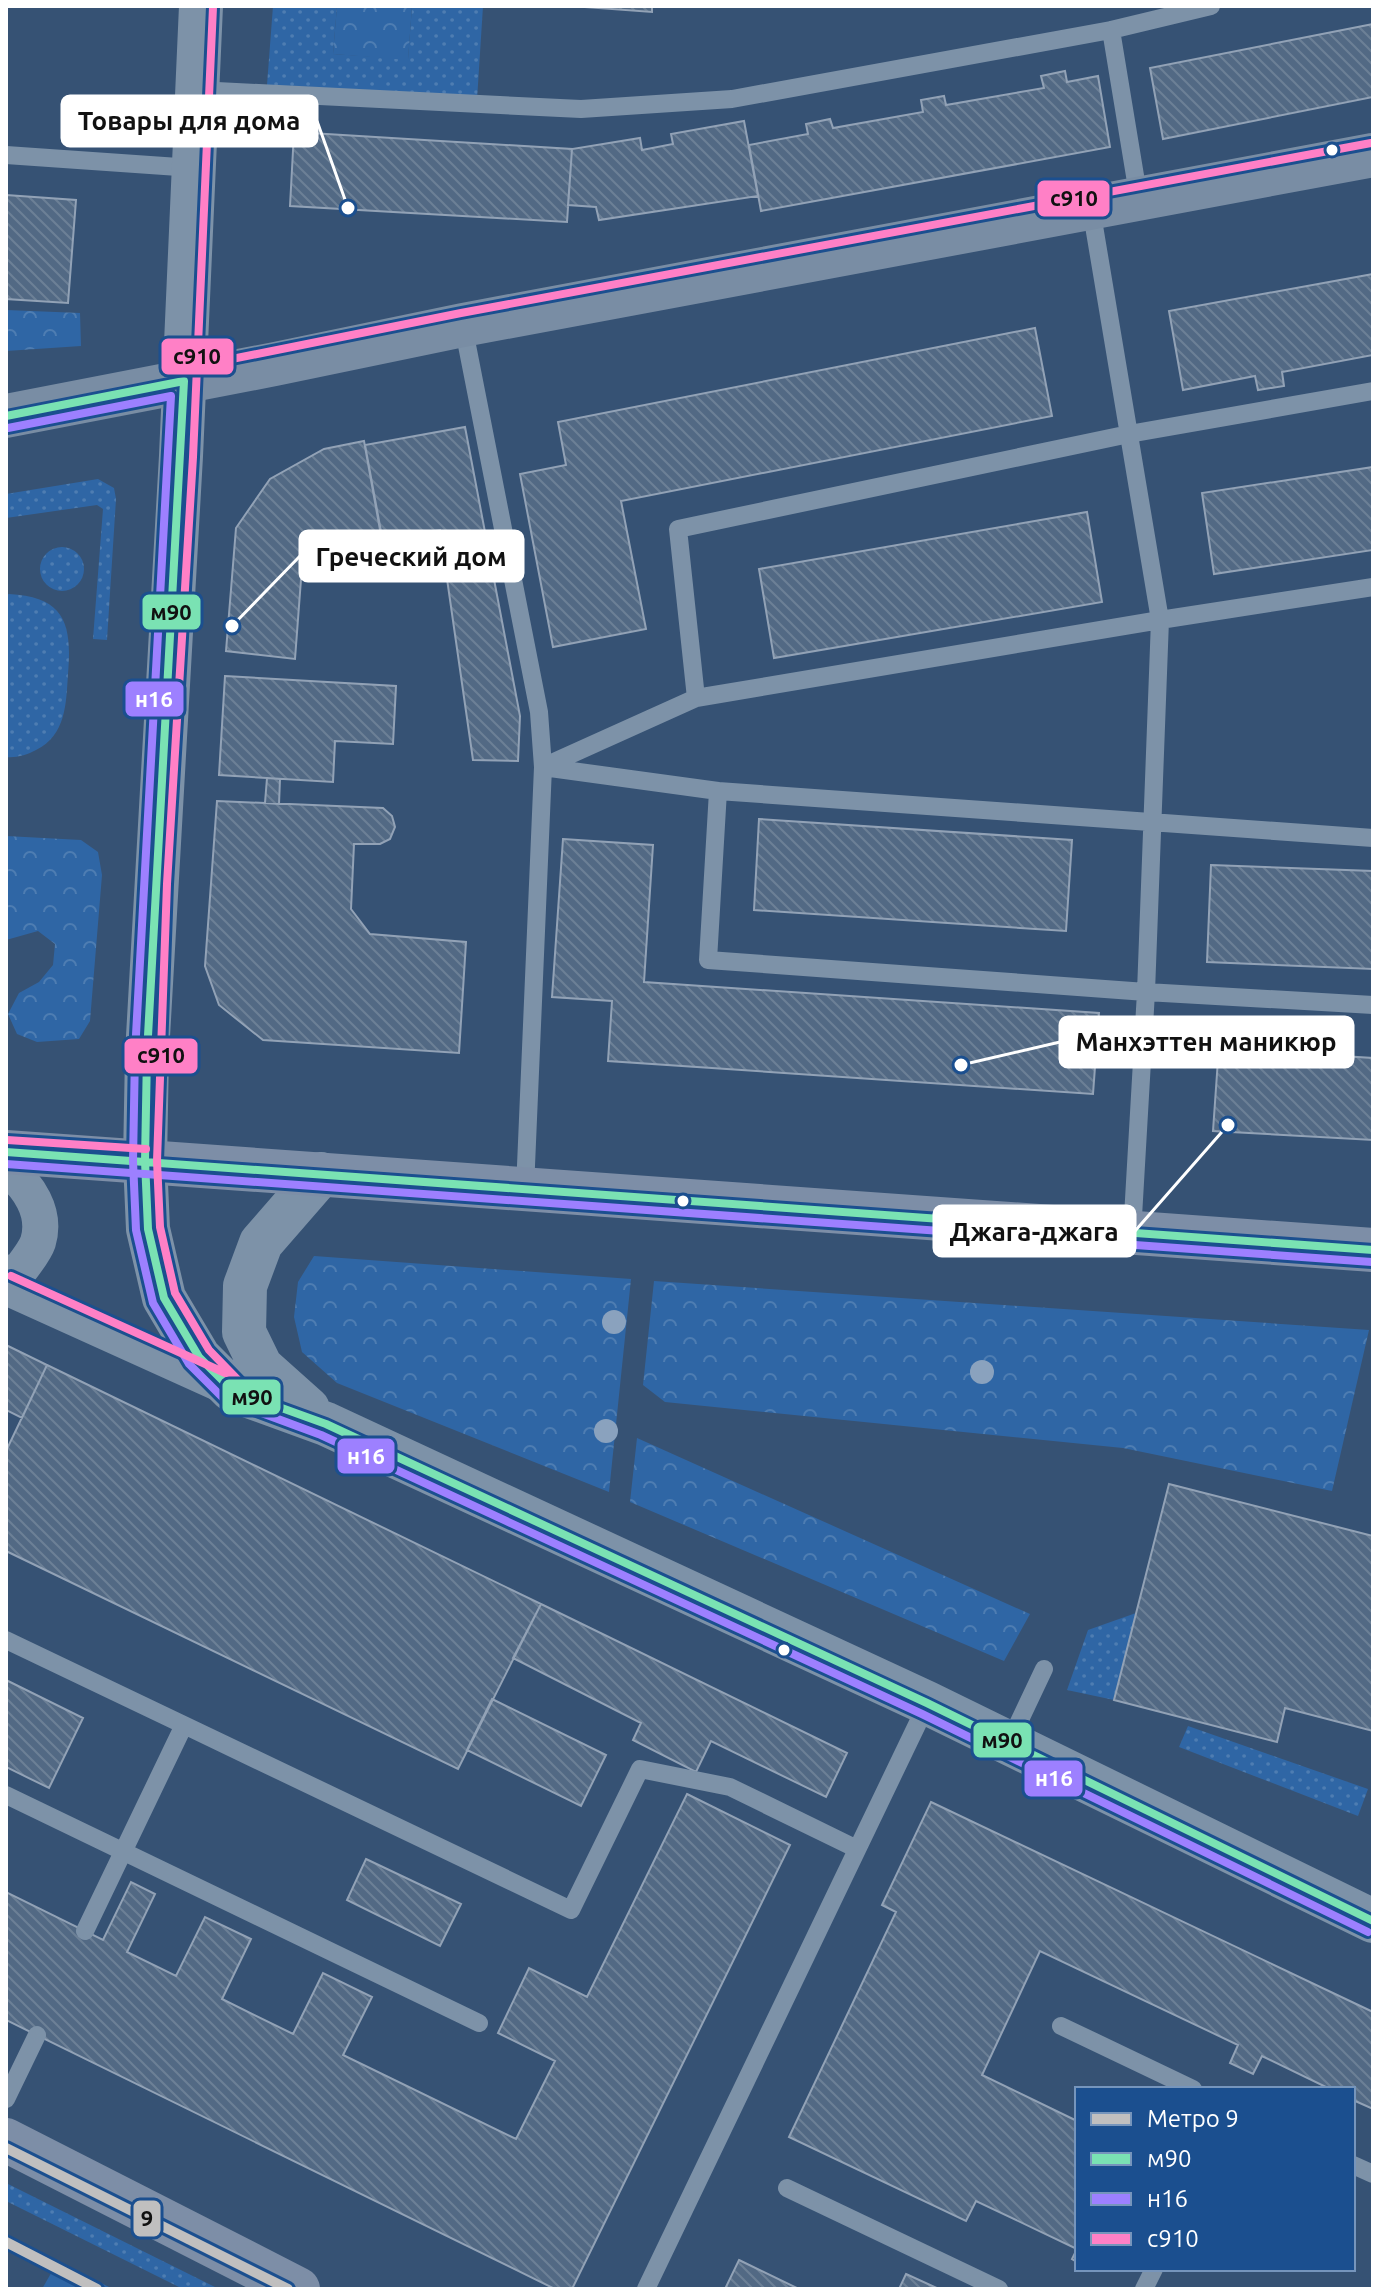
<svg xmlns="http://www.w3.org/2000/svg" width="1379" height="2295" viewBox="0 0 1379 2295" font-family="Ubuntu,sans-serif">
  <style>
    .grass { fill: url(#grass-dots) }
    .forest { fill: url(#forest-crowns) }
    .pitch { fill: #2f66a5 }
    .building { fill: url(#building-back-hatch); stroke: #92a2b6; stroke-width: 2 }
    .lines { fill: none; stroke-linecap: round; stroke-linejoin: round }
    .service { stroke: #7d92a8; stroke-width: 18 }
    .minor { stroke: #7d92a8; stroke-width: 36 }
    .tertiary { stroke: #7d92a8; stroke-width: 44 }
    .secondary { stroke: #798da4; stroke-width: 44 }
    .primary { stroke: #7d8ea7; stroke-width: 44 }
    .bus-1-casing { stroke: #1b4f8f; stroke-width: 14 }
    .bus-2-casing { stroke: #1b4f8f; stroke-width: 14 }
    .bus-3-casing { stroke: #1b4f8f; stroke-width: 14 }
    .bus-1 { stroke: #7ae2b3; stroke-width: 8 }
    .bus-2 { stroke: #9d80ff; stroke-width: 8 }
    .bus-3 { stroke: #ff80c6; stroke-width: 8 }
    .metro-1-casing { stroke: #1b4f8f; stroke-width: 16 }
    .metro-1 { stroke: #c0bfbf; stroke-width: 10 }
    .tree { fill: #8aa2be }
    .bus-dot { fill: #fff; stroke: #1b4f8f; stroke-width: 3 }
    .leader { fill: none; stroke: #fff; stroke-width: 3 }
    .callout-dot { fill: #fff; stroke: #1b4f8f; stroke-width: 3 }
    .callout { fill: #fff; stroke: #fff; stroke-width: 3 }
    .callout-label { font-size: 26px; text-anchor: middle; font-weight: bold; fill: #111 }
    .line-badge { stroke: #1b4f8f; stroke-width: 3 }
    .badge-label { font-size: 22px; text-anchor: middle; font-weight: bold; fill: #fff }
    .pale-badge-label { font-size: 22px; text-anchor: middle; font-weight: bold; fill: #111 }
  </style>
  <defs>
    <pattern id="grass-dots" width="8" height="8" patternUnits="userSpaceOnUse" patternTransform="scale(2)"><rect width="8" height="8" fill="#2f66a5"/><path d="M2 2h.1M6 6h.1" fill="none" stroke="#4e7db2" stroke-width="1.8" stroke-linecap="round"/></pattern>
    <pattern id="forest-crowns" width="20" height="18" patternUnits="userSpaceOnUse" patternTransform="scale(2)"><rect width="20" height="18" fill="#2f66a5"/><path d="M2 6a3 3 0 1 1 6 0M12 15a3 3 0 1 1 6 0" fill="none" stroke="#4e7db2"/></pattern>
    <pattern id="building-back-hatch" width="6" height="6" patternUnits="userSpaceOnUse" patternTransform="scale(2)"><rect width="6" height="6" fill="#526984"/><path d="M-1 5l2 2M0 0l6 6M5-1l2 2" fill="none" stroke="#6c8096"/></pattern>
  </defs>
  <rect width="100%" height="100%" fill="#365274"/>
  <!-- grass -->
  <path class="grass" d="M273,6h64l-4,48 75,5 4,-53h71l-6,94 -210,-15z
    M98,479l16,9 2,11 -9,141 -14,-1 10,-130 -6,-4 -91,13v-24z
    M40 569a22 22 0 1 1 44 0a22 22 0 1 1-44 0Z
    M9,594c57,3 63,31 59,80 -2,30 -2,61 -32,76 -9,5 -20,8 -30,7v-162z
    M1136,1613l-22,87 -47,-10 21,-60z
    M1188,1726l180,63 -10,27 -179,-69z
    M6,2183l213,106h-36l-177,-88z"/>
  <!-- forest -->
  <path class="forest" d="M337,6h75l-4,54 -75,-6z
    M6,310l74,3 1,33 -75,5z
    M6,836l75,4 17,12 4,23 -12,146 -11,18 -42,3 -20,-8 -9,-20 11,-21 20,-11 14,-17 2,-21 -17,-13 -32,9z
    M314,1256l317,23 -22,213 -272,-109 -35,-31 -8,-35 4,-35z
    M654,1281l715,49 -37,161 -209,-43 -458,-46 -22,-17z
    M637,1438l393,176 -26,47 -374,-159z"/>
  <!-- pitch -->
  <path class="pitch" d="M58,2261l55,28h-71z"/>
  <!-- building -->
  <path class="building" d="M571,6h81v6z
    M1373,24v73l-210,42 -13,-71z
    M1065,71l2,11 31,-6 12,71 -349,64 -12,-66 59,-11 -2,-10 24,-5 3,9 90,-16 -2,-12 23,-4 2,9 98,-17 -3,-12z
    M744,121l14,75 -159,24 -3,-13 -28,-2 4,-56 68,-11 2,12 31,-6 -2,-10z
    M294,132l278,17 -5,73 -277,-16z
    M6,195l70,5 -8,103 -62,-4z
    M1373,274v81l-91,17 2,14 -26,4 -3,-14 -72,14 -14,-79z
    M1035,328l17,88 -431,85 25,128 -93,18 -33,-173 46,-9 -8,-43z
    M465,427l55,289 -2,45 -45,-1 -33,-230 -58,7 -17,-92z
    M364,441l20,111 -82,14 -7,93 -69,-8 10,-123 34,-49 54,-30z
    M1373,467v83l-159,24 -12,-81z
    M1087,512l15,90 -328,56 -15,-89z
    M225,676l171,10 -3,58 -58,-3 -2,41 -114,-7z
    M267,778l13,1 -1,25 -14,-1z
    M217,801l166,7 9,8 3,11 -5,12 -10,5h-26l-3,65 19,25 96,8 -7,111 -196,-13 -44,-35 -14,-39z
    M759,819l313,21 -6,91 -312,-21z
    M563,839l90,6 -9,137 455,31 -6,81 -485,-33 4,-60 -60,-4z
    M1211,865l162,6v98l-166,-7z
    M1290,1033l37,3 -2,19 48,3v82l-160,-9 6,-86 70,4z
    M6,1345l41,20 -25,53 -16,-8z
    M47,1365l494,239 -83,165 -452,-218v-100z
    M1169,1484l204,52v195l-88,-23 -8,34 -163,-42z
    M541,1604l306,149 -21,44 -115,-56 -15,31 -63,-32 8,-17 -128,-65z
    M6,1680l77,38 -34,70 -43,-21z
    M492,1699l114,56 -25,51 -114,-56z
    M687,1794l103,51 -218,444h-17l-549,-269v-128l97,48 28,-58 24,12 -28,58 49,24 29,-59 46,22 -29,60 71,35 30,-61 49,24 -29,58 173,84 39,-78 -57,-28 31,-65 58,29z
    M931,1802l442,210v97l-20,-9v-11h-23l-68,-33 -9,18 -23,-11 8,-18 -198,-94 -58,124 95,46v141l-5,-3 5,-10 -101,-48 -10,20 -177,-84 107,-225 -14,-7z
    M366,1859l95,45 -21,42 -93,-46z
    M739,2260l60,29h-74z
    M906,2274l33,15h-40z"/>
  <g class="lines">
    <!-- service -->
    <path class="service" d="M1111,30l28,170
      M197,90l384,19 151,-10 379,-69 100,-24
      M6,155l187,13
      M1091,208l69,412 -14,372 -14,242
      M463,325l76,387 4,55 -18,422
      M696,698l-18,-169 451,-95 244,-43
      M543,767l175,24 -10,169 438,32 227,13
      M543,767l153,-69 464,-78 213,-33
      M718,791l655,47
      M6,1640l178,85
      M1009,1743l35,-74
      M6,1795l473,228
      M85,1931l99,-206 387,185 69,-141 90,18 127,62
      M1061,2026l132,63
      M6,2099l31,-64
      M1353,2165l20,9
      M787,2188l212,101
      M646,2289l281,-585
      M1144,2289l10,-20"/>
    <!-- minor -->
    <path class="minor" d="M6,1168c22,17 41,44 32,74 -3,9 -12,20 -18,28l-14,4
      M6,1287l217,98"/>
    <!-- tertiary -->
    <path class="tertiary" d="M201,6l-20,450 -34,598 -2,107 3,68 16,69 35,59 33,33 94,34 601,279 446,218
      M308,1409l-47,-42 -17,-35 1,-46 16,-43 60,-69"/>
    <!-- secondary -->
    <path class="secondary" d="M6,416l269,-52 188,-39 910,-170"/>
    <!-- primary -->
    <path class="primary" d="M6,1152l1367,98
      M6,2140l292,149"/>
    <defs>
      <path id="bus-1" d="M6,416l178,-35 -37,673 -2,107 3,68 16,69 35,59 33,33 94,34 601,279 446,218
        M6,1152l1367,98"/>
      <path id="bus-2" d="M8,428l163,-32 -36,657 -2,108 3,69 17,73 36,61 35,35 97,36 601,279 446,218
        M6,1164l1366,98"/>
      <path id="bus-3" d="M213,7l-20,450 -26,427 -10,277 3,66 15,66 34,57 31,32
        M182,369l279,-56 910,-170
        M7,1140l139,9
        M11,1276l223,101"/>
    </defs>
    <!-- bus-1 casing -->
    <use href="#bus-1" class="bus-1-casing"/>
    <!-- bus-2 casing -->
    <use href="#bus-2" class="bus-2-casing"/>
    <!-- bus-3 casing -->
    <use href="#bus-3" class="bus-3-casing"/>
    <!-- bus-1 -->
    <use href="#bus-1" class="bus-1"/>
    <!-- bus-2 -->
    <use href="#bus-2" class="bus-2"/>
    <!-- bus-3 -->
    <use href="#bus-3" class="bus-3"/>
    <defs>
      <path id="metro-1" d="M6,2148l282,141
        M6,2242l91,47"/>
    </defs>
    <!-- metro-1 casing -->
    <use href="#metro-1" class="metro-1-casing"/>
    <!-- metro-1 -->
    <use href="#metro-1" class="metro-1"/>
  </g>
  <!-- trees -->
  <g class="tree">
    <circle cx="614" cy="1322" r="12"/>
    <circle cx="982" cy="1372" r="12"/>
    <circle cx="606" cy="1431" r="12"/>
  </g>
  <!-- markers -->
  <g class="bus-dot">
    <circle cx="1332" cy="150" r="7"/>
    <circle cx="683" cy="1201" r="7"/>
    <circle cx="784" cy="1650" r="7"/>
  </g>
  <!-- callouts -->
  <path class="leader" d="M348 208L317 121M232 626L300 556M961 1065L1060 1042M1228 1125L1135 1231"/>
  <g class="callout-dot">
    <circle cx="348" cy="208" r="8"/>
    <circle cx="232" cy="626" r="8"/>
    <circle cx="961" cy="1065" r="8"/>
    <circle cx="1228" cy="1125" r="8"/>
  </g>
  <g class="callout">
    <rect x="62" y="96" width="255" height="50" rx="8"/>
    <rect x="300" y="531" width="223" height="50" rx="8"/>
    <rect x="1060" y="1017" width="293" height="50" rx="8"/>
    <rect x="934" y="1206" width="201" height="50" rx="8"/>
  </g>
  <g class="callout-label">
    <text x="189" y="130">Товары для дома</text>
    <text x="411" y="566">Греческий дом</text>
    <text x="1206" y="1051">Манхэттен маникюр</text>
    <text x="1034" y="1241">Джага-джага</text>
  </g>
  <g class="line-badge">
    <rect x="1036" y="179" width="75" height="39" rx="8" fill="#ff80c6"/>
    <rect x="160" y="337" width="75" height="39" rx="8" fill="#ff80c6"/>
    <rect x="141" y="593" width="61" height="38" rx="8" fill="#7ae2b3"/>
    <rect x="124" y="680" width="61" height="38" rx="8" fill="#9d80ff"/>
    <rect x="123" y="1037" width="76" height="38" rx="8" fill="#ff80c6"/>
    <rect x="221" y="1378" width="61" height="38" rx="8" fill="#7ae2b3"/>
    <rect x="336" y="1437" width="60" height="38" rx="8" fill="#9d80ff"/>
    <rect x="972" y="1721" width="61" height="38" rx="8" fill="#7ae2b3"/>
    <rect x="1023" y="1759" width="61" height="39" rx="8" fill="#9d80ff"/>
    <rect x="132" y="2199" width="30" height="39" rx="8" fill="#c0bfbf"/>
  </g>
  <g class="badge-label">
    <text x="154" y="707">н16</text>
    <text x="366" y="1464">н16</text>
    <text x="1054" y="1786">н16</text>
  </g>
  <g class="pale-badge-label">
    <text x="1074" y="206">с910</text>
    <text x="197" y="364">с910</text>
    <text x="171" y="620">м90</text>
    <text x="161" y="1063">с910</text>
    <text x="252" y="1405">м90</text>
    <text x="1002" y="1748">м90</text>
    <text x="147" y="2226">9</text>
  </g>
  <!-- border -->
  <rect width="1379" height="2295" fill="none" stroke="#ffffff" stroke-width="16"/>
  <!-- legend -->
  <rect x="1075" y="2087" width="280" height="184" fill="#1b4f8f" stroke="#7695bc" stroke-width="2"/>
  <rect x="1091" y="2113" width="40" height="12" fill="#c0bfbf" stroke="#7695bc" stroke-width="2"/>
  <text x="1147" y="2127" font-size="24" fill="#ffffff">Метро 9</text>
  <rect x="1091" y="2153" width="40" height="12" fill="#7ae2b3" stroke="#7695bc" stroke-width="2"/>
  <text x="1147" y="2167" font-size="24" fill="#ffffff">м90</text>
  <rect x="1091" y="2193" width="40" height="12" fill="#9d80ff" stroke="#7695bc" stroke-width="2"/>
  <text x="1147" y="2207" font-size="24" fill="#ffffff">н16</text>
  <rect x="1091" y="2233" width="40" height="12" fill="#ff80c6" stroke="#7695bc" stroke-width="2"/>
  <text x="1147" y="2247" font-size="24" fill="#ffffff">с910</text>
</svg>
